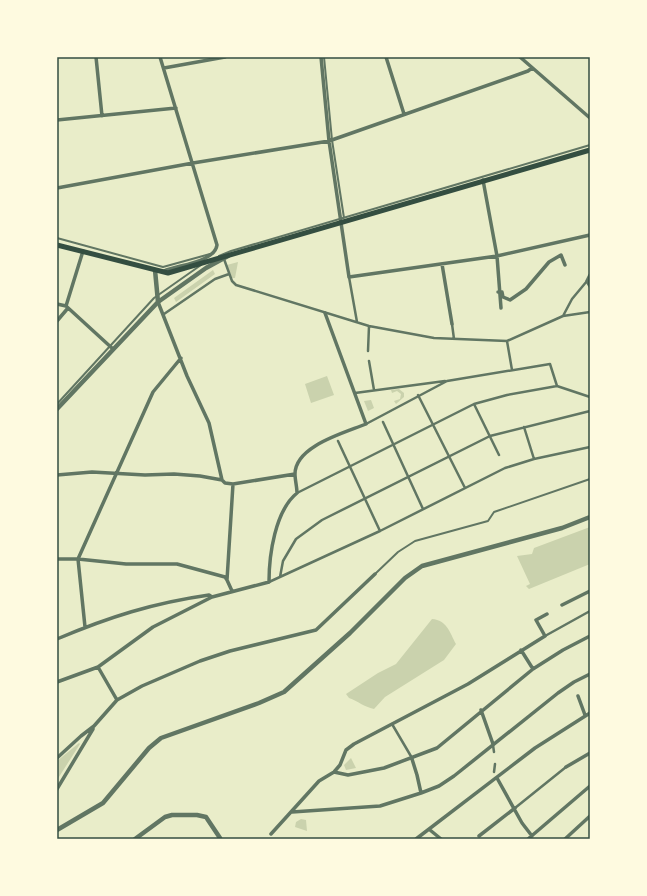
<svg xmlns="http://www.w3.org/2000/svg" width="647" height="896" viewBox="0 0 647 896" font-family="'Work Sans',sans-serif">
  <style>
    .green { fill: #cad2ad }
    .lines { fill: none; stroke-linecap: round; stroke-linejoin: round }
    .service { stroke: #617663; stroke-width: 2 }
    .pedestrian { stroke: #617663; stroke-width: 2.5 }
    .minor { stroke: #617663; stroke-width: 3.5 }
    .tertiary { stroke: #617663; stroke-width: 4.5 }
    .secondary { stroke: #344e41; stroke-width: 5 }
    .neatline { fill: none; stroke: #344e41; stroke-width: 1.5 }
  </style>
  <rect width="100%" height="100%" fill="#e9edc9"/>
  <!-- green -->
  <path class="green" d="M238,262l-3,16h-3l-5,-13z
    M213,270l2,4 -39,28 -2,-4z
    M327,376l7,19 -23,8 -6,-19z
    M399,389l5,4v4l-8,7 -2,-3 6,-2 1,-5 -4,-3 -5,2 -1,-3z
    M371,400l3,8 -6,3 -4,-10z
    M590,527v37l-61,25 -3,-3 4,-2 -13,-28 15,-2 2,-6z
    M432,619c15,1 18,14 24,25l-12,16 -59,37 -11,12c-10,-2 -16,-8 -25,-11l-3,-4 32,-21 18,-9z
    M79,743l1,1 -23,36v-19z
    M351,758l5,10 -10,2 -2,-5z
    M301,819l5,1 1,11 -12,-4 1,-5z"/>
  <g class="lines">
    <!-- service -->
    <path class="service" d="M324,57l8,83 12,78
      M57,238l106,29 47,-13
      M219,256l12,-5 359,-106
      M57,404l97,-106 47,-33
      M375,574l23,-22 17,-11 73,-20 6,-9 96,-33"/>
    <!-- pedestrian -->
    <path class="pedestrian" d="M224,259l8,22 4,4 133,41 65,12 73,3 56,-25 27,-4
      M349,277l8,45
      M164,314l51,-35 14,-5
      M563,316l9,-17 15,-18
      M452,324l2,15
      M507,341l5,29
      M368,351l1,-25
      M369,361l5,29
      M355,393l90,-12
      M418,395l47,93
      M474,404l25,51
      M383,422l40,87
      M366,424l81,-43 103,-17 7,22
      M524,427l10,32
      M338,441l42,90
      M297,493l177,-89 33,-9 50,-9 33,11
      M280,577l3,-16 13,-22 26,-19 168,-84 100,-25
      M269,582l111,-51 125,-63 29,-9 56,-12
      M545,636l45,-25
      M392,724l20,34
      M493,745l1,7
      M494,772l1,-8
      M515,808l51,-41"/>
    <!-- minor -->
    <path class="minor" d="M96,57l6,59
      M160,57l57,188c-2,17 -39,20 -53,26
      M321,57l8,84 20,136 148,-21 93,-21
      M386,57l18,57
      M520,57l70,61
      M164,68l61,-11
      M57,120l119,-12
      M483,180l14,76 4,52
      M57,188l136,-25 136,-22 199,-70 4,-3
      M442,264l10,60
      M590,275l-3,6 3,5
      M498,292h4l1,5 7,3 16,-11 23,-27 12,-7 4,10
      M158,302l29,74 22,47 13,57
      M57,304l9,2 47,43
      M66,306l17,-55
      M57,321l11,-13
      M57,475l35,-3 53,3 29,-1 26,2 22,4 3,3 8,1 62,-10
      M57,559h21l48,5h51l48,13 2,3
      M232,591l-5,-11 6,-96
      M562,605l28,-14
      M85,627l-7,-68 75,-167 28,-34
      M57,639c52,-22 96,-36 152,-44l3,2 57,-15c0,-27 6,-71 28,-89 0,-6 -2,-13 -2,-19 0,-28 49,-41 71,-50l-41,-111
      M521,650l12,19
      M98,667l19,33
      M57,682l41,-15 55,-40 59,-30
      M578,696l7,19
      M481,710l12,34
      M57,758l24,-22 13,-10 23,-26 25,-14 58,-25 30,-10 86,-21 59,-56
      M412,759l5,16 4,18
      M566,767l24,-14
      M334,772l14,3 36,-7 53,-20 96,-79 30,-19 27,-14
      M497,778l25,45 10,13
      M57,789l36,-60
      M292,812l88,-6 41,-13 18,-7 15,-10 104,-83 16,-11 16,-8
      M430,830l11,9
      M271,834l48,-53 15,-9 6,-7 6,-15 8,-6 114,-60 77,-48 -9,-16 11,-6
      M479,836l36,-28
      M416,839l119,-91 55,-35
      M528,839l62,-53
      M565,839l25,-23"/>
    <!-- tertiary -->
    <path class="tertiary" d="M155,270l3,32
      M57,409l101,-107 48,-34 22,-12
      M57,830l46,-27 46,-55 12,-10 98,-35 25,-11 66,-59 55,-55 17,-12 140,-38 28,-11
      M135,839l30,-22 7,-2h25l9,2 14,21"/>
    <!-- secondary -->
    <path class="secondary" d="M57,245l111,28 422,-123"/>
  </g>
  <!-- border -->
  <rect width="647" height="896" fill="none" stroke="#fefae0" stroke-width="116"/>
  <rect x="58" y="58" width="531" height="780" class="neatline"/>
</svg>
